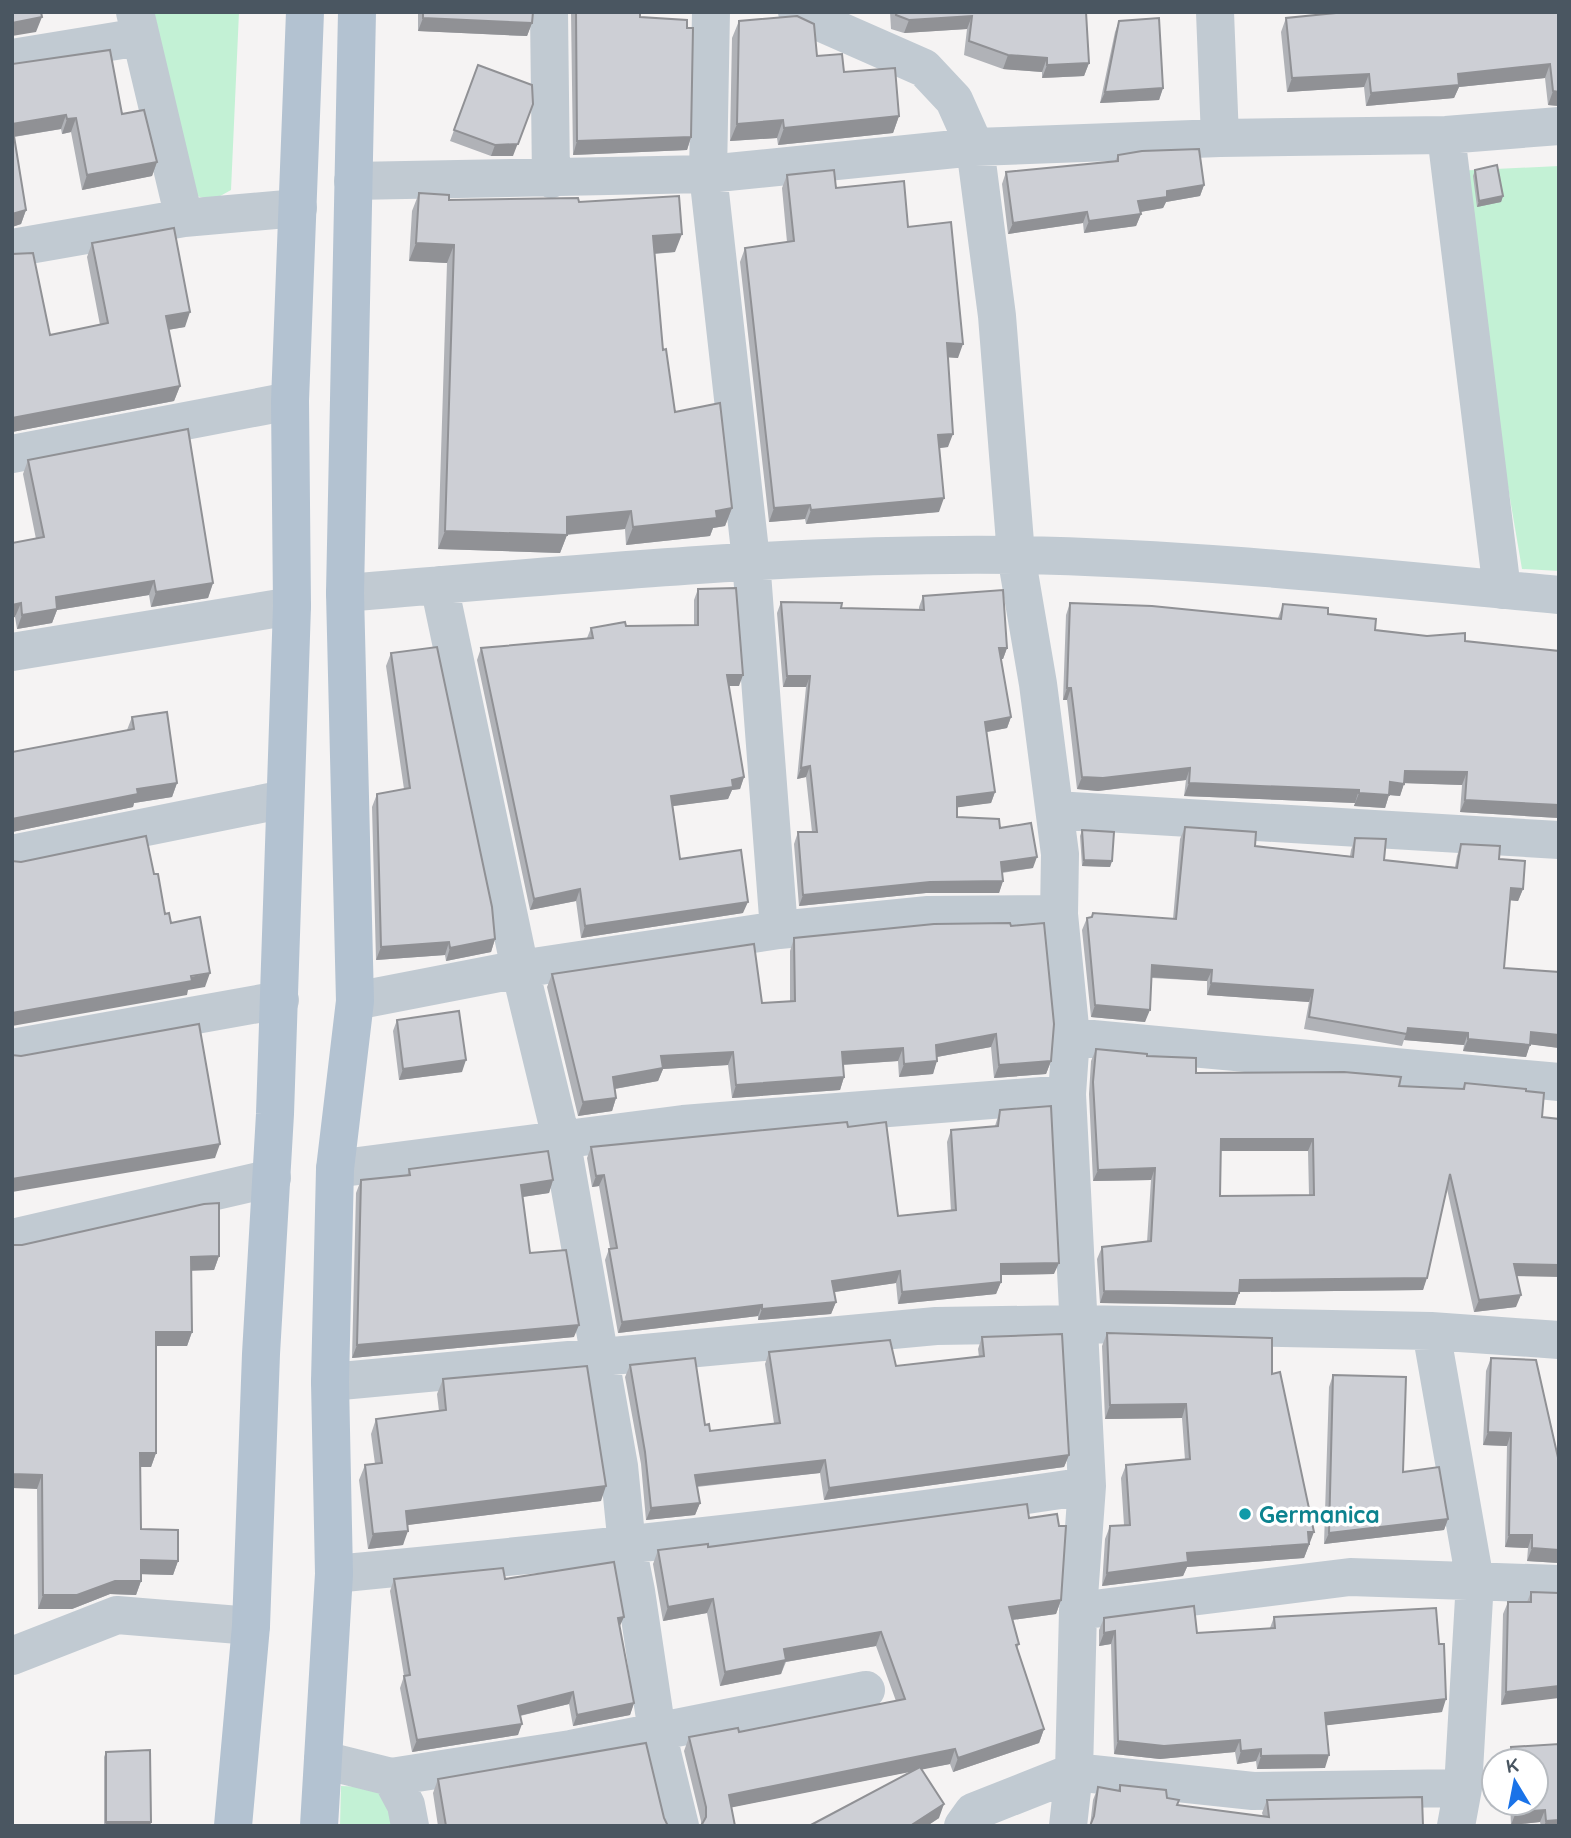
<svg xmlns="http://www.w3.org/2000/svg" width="1571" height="1838" viewBox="0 0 1571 1838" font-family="Quicksand,sans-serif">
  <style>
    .green { fill: #c3f1d5 }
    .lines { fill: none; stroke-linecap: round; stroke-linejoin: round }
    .minor { stroke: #c1cad2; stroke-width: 38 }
    .major { stroke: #b3c2d1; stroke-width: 38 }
    .wall { fill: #b0b2b7; fill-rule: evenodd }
    .shaded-wall { fill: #909195 }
    .building { fill: #cdcfd5; stroke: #909195; stroke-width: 2; fill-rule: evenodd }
    .culture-dot { fill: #0f9aa8; stroke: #fff; stroke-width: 2.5 }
    .labels { text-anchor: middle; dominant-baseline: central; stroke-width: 7; stroke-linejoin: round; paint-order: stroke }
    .culture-label { font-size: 23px; font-weight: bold; fill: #0d838f; stroke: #fff; text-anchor: start }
  </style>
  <rect width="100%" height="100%" fill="#f5f3f3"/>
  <!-- green -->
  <path class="green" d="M154,12h85l-8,178 -18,10 -17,-4z
    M1559,166v405l-37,-2 -68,-398z
    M341,1786l46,2 9,38h-56z"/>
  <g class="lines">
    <!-- minor -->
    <path class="minor" d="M135,12l49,206
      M549,12l2,167
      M711,12l-3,162 43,386 28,370
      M797,12l127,56 30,32 21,47 22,169 19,239 22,129 22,170 -1,60 12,123 -4,57
      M1215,12l5,126
      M12,58l128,-21
      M1446,135l56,455
      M353,181l355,-7 267,-27 245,-9 226,-3 113,-9
      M12,248l172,-30 114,-10
      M12,454l278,-53
      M439,585l81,384 41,169 58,328 8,80 9,45 21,141 23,94
      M345,593c223,-18 447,-41 671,-38 181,3 362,23 543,40
      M12,652l280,-46
      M1055,810l504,30
      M12,854l273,-55
      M355,1001l165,-32 259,-39 149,-15 131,-1
      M1071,1037l488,45
      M12,1048l268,-48
      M335,1169l348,-45 384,-30 20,392 -9,125 -4,161 -6,54
      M12,1238l260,-60
      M1431,1331l44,250 -12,207 -7,38
      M330,1382l606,-56 143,-2 352,7 128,9
      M334,1574c252,-24 503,-50 753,-88
      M1078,1611l272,-34 209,7
      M12,1656l105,-41 134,11
      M323,1760l68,17 15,28 4,21
      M391,1777l180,-28 295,-59
      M963,1826l10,-14 101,-40 179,19 210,-3"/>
    <!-- major -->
    <path class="major" d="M233,1826l18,-200 10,-272 14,-240 17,-508 -2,-205 15,-389
      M319,1826l15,-252 -4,-192 5,-213 20,-168 -10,-408 12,-581"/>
  </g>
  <!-- wall -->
  <path class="wall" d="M418,12h115l-1,11 -5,13 -109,-5z
    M571,12h69v5l47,11 4,109 -4,13 -114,5z
    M890,12h196l3,51 -5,13 -42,2v-6l-39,-3 -39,-14 3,-26 -63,4 -13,-4z
    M1341,12h218v94l-11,-1 -3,-27 -86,9 -5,11 -88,8 -2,-19 -77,5 -6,-60 5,-14z
    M739,21l78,35 27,16 55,44 -6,17 -115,12 -1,-7 -47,3 2,-103z
    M1119,21l44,67 -4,12 -59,3 15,-71z
    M12,64l110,50 35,48 -5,14 -70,14 -11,-58 -9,2 -1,-5 -47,8 12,73 -5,14 -9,3z
    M478,65l35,91h-22l-41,-15z
    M1118,155l86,30 -4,11 -34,6 -3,6 -23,4 1,2 -5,12 -52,7 -1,-10 -75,11 -6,-50 4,-12 109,-11z
    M1475,170l28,26 -2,6 -24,5 -4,-31z
    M787,175l49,13 72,39 50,131 -10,-1v90l-9,1v64l-133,12 -1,-5 -36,3 -29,-260 5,-14 42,-6 -5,-54z
    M419,193l30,7 130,2 96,50 -20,2 8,96 12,62 57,96 -7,18 -12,2 -3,8 -84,9 -1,-16 -58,6 -7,18 -122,-4 9,-286 -38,-2 3,-50z
    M92,243l93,84 -17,3 12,56 -6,15 -162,31v-178l38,81 50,-10 -13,-68z
    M28,460l185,123 -5,15 -57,9 -2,-12 -92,15 -5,13 -35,6 -2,-12 21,-78 -13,-65z
    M698,589l41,97h-10l15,91 -4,12 -8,1 -4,9 -56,7 8,53 63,54 -162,25 -5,-37 -46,9 -53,-250 4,-12 106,-10 4,-10 35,-2 68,-1v-25z
    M923,596l84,52 -4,11h-2l10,58 -4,11 -20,4 8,60 -4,11 -34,4v10l43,11 33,40 -31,5 1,8 -4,12h-73l-127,13 -5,-62 4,-12h14l-6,-55 -9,2 9,-92h-23l-6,-74 4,-11 60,6 78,2v-3z
    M1070,603l208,15 5,-14 45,10 47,16 90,11 94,10v167l-99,-6 2,-27 -58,-2 -4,13 -11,-1 -4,13 -31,-2 1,-3 -171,-7 2,-16 -88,11 -21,-2 -10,-89h-4l3,-85z
    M391,653l104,286 -4,13 -45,9 -1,-6 -69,5 -4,-153 5,-13 27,-5 -18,-123z
    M132,717l45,66 -5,14 -38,6 -1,4 -121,25v-80l115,-22z
    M1185,827l70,19 95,10 1,-6 4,-12 29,22 71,7 2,-11 4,-12 38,15 24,30 -5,12 -8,-1 -6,68 55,80 -29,-4 -4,13 -63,-6 1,-6 -60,-5 -2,6 -98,-17 5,-27 -102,-7v-14l-55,-3 -7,44 -54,-5 -9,-87 5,-12 4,-1 2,-4 80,6 7,-80z
    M1082,830l30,31 -2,6 -28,-1 -2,-30z
    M794,938l257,123 -5,13 -52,4 -3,-31 -54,10 -4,17 -34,3 -1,-16 -55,4 1,12 -4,13 -108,8 -4,-33 -65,4 -5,12 -43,8 1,9 -4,13 -34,5 -31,-129 5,-13 210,29 28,-2v-50z
    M397,1020l65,52 -63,8 -6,-49z
    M1096,1049l51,7 49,17 203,13 63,3 3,-6 61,8 16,26 -25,159 -1,31 -42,5 -27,-123 -24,101 -184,2 -4,13 -135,-2 -3,-44 5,-12 45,-5 4,-62 -58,1 -4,-87 2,-33zM1220,1151h88l1,44 -89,1z
    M1000,1110l54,164 -53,1v7l-5,12 -98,10 -2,-21 -62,9 2,10 -5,12 -73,6v-4l-140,17 -13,-73 4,-11 1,-1 -11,-62 -7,1 -5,-29 4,-11 257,-20 50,89 53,-5 -4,-69 4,-12 44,-4z
    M409,1169l144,11 -4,13 -27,4 8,56 44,84 -222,21 4,-165 5,-13 46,-4z
    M12,1245l207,11 -5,14h-23l1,62 -5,14h-31v107l-5,14h-11l1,62 37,32 -5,14 -32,-1v7l-5,14 -26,-1 -38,15h-34l-1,-120z
    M1107,1333l165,41 37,171 -5,13 -117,9 -4,9 -81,10 3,-47 5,-13 14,-1 -3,-47 5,-13 59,-5 -3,-42 -77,1 -3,-73z
    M982,1337l87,118 -5,12 -240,33 -4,-27 -123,14 3,16 -5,12 -49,5 -5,-56 -16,-87 5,-12 75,60 5,6 64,-8 -9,-59 4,-12 127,14 83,-9 -1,-8z
    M1491,1358l68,205 -32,-2 1,-13 -23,-1 2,-101 -24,-1 3,-74z
    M1333,1375l70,97 45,47 -4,11 -120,14 5,-157z
    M443,1379l158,122 -194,24 -4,20 -35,4 -9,-69 6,-15 10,-1 -4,-30 5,-15 63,-8 -2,-17z
    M1029,1518l32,82 -5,14 -44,6 7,24 -2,4 27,81 -5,14 -86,29 -3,-8 -29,5 18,49 -12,8h-118l104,-55 -182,36 -30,19v-5l-17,-70 5,-14 50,-5 157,-31 -20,-55 -90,16 -5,12 -61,12 -13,-73 -44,8 -10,-57 5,-14 50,-3z
    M394,1579h111l115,49 14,75 -4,12 -57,11 -4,-22 -49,12 -2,19 -106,17 -12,-64 4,-12 -14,-85z
    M1531,1592l28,1 -58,112 2,-91 5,-12h19z
    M1274,1617l168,95 -116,13 -1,43 -68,1 -1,-8 -19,3 -2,-12 -75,7 -46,-5 -3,-110 -12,2v-16l5,-12 93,15 73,-5z
    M1559,1744v82h-18l-1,-4 -29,3 -1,-22h26v-42h-30l5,-14z
    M106,1752l45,70 -1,4h-46v-69z
    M438,1779l226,39 4,8h-230l-5,-33z
    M1120,1785l47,13 10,7 86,11 -1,-3 5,-13 156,26h-333l3,-26 5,-13 20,3z"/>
  <!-- shaded-wall -->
  <path class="shaded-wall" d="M972,16l-5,13 -63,4 5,-13z
    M42,17l-6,15 -24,4v-13z
    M423,18l109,5 -5,13 -109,-5z
    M1008,55l39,3 -5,14 -39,-3z
    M1089,63l-5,13 -42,2 5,-13z
    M1550,64l-5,14 -86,9 -5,11 -88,8 5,-13 87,-19z
    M1369,74l-5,13 -77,5 5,-14z
    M1163,88l-4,12 -59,3 5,-11z
    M1553,91l6,1v14l-11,-1z
    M533,104l-20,52h-22l4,-11z
    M66,115l-5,14 -49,8v-13z
    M899,116l-6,17 -115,12 6,-17z
    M76,118l-5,14 -9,2 5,-15z
    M783,120l-6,18 -47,3 7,-17z
    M691,137l-4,13 -114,5 4,-14z
    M157,162l-5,14 -70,14 5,-15z
    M1204,185l-4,11 -34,6 -3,6 -29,5 4,-12 29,-10z
    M1503,196l-2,6 -24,5 2,-6z
    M26,210l-5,14 -9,3v-13z
    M1087,212l-4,11 -75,11 5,-11z
    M1141,214l-5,12 -52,7 5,-12z
    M682,234l-7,18 -28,2 6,-18z
    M416,243l38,2 -7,18 -38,-2z
    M190,312l-5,15 -24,4 5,-15z
    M947,343l16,1 -5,14 -16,-1z
    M180,386l-6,15 -162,31v-14z
    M953,434l-5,13 -16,2 6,-14z
    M944,498l-5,14 -133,12 5,-14z
    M810,505l-5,14 -36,3 5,-14z
    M732,508l-7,18 -12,2 -3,8 -84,9 7,-18z
    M631,511l-6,18 -64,6 6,-18z
    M445,531l122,4 -7,18 -122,-4z
    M154,581l-5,14 -92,15 -5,13 -35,6 5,-14 34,-18z
    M213,583l-5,15 -57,9 5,-15z
    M21,603l-6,14 -3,1v-13z
    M999,648h8l-4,11h-8z
    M727,675h16l-4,11h-16z
    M787,676h23l-4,11h-23z
    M1067,688h4l-4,12h-4z
    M1011,717l-4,11 -26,5 4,-11z
    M810,766l-4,11 -9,2 4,-11z
    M1190,768l-4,12 -88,11 -21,-2 5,-12z
    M1405,771l62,1 -5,13 -61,-2z
    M744,777l-4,12 -8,1 -4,9 -62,8 5,-11z
    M1390,782l14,2 -4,12 -11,-1 -4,13 -31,-2 5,-13z
    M177,783l-5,14 -38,6 -1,4 -121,25v-13l125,-30z
    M1189,783l170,7 -4,13 -171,-7z
    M995,792l-4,11 -38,5 4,-11z
    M1465,800l94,5v13l-99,-6z
    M1037,857l-4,11 -36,5 4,-11z
    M1084,860l28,1 -2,6 -28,-1z
    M1003,881l-4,12h-73l-127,13 4,-11 127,-13z
    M1511,888l12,1 -5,12 -12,-1z
    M580,889l-4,12 -46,9 4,-11z
    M748,902l-5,11 -162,25 4,-12z
    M495,939l-4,13 -45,9 4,-13z
    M449,942l-4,13 -69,5 5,-13z
    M1152,965l60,5 -5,11 -59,-4z
    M210,973l-5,14 -17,3 -1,5 -175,31v-13z
    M1211,983l102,7 -4,12 -102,-7z
    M1095,1005l55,5 -5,12 -54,-5z
    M1408,1028l60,5 -4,12 -60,-5z
    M1531,1032l28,3v13l-32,-4z
    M996,1034l-5,13 -60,11 5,-13z
    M1468,1039l62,6 -4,12 -63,-6z
    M903,1048l-5,13 -60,4 4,-13z
    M733,1052l-5,13 -65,4 -5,12 -50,9 5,-13 48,-21z
    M466,1060l-4,12 -63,8 4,-11z
    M937,1061l-4,13 -34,3 5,-13z
    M1051,1061l-5,13 -52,4 5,-13z
    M844,1077l-4,13 -108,8 4,-13z
    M616,1098l-4,13 -34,5 5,-14z
    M1221,1139h92l-5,12h-92z
    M220,1144l-5,14 -203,34v-13z
    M1155,1168l-4,12 -58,1 5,-11z
    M604,1175l-5,11 -7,1 4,-11z
    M553,1180l-4,13 -33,5 5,-13z
    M219,1256l-5,14 -28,1 5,-14z
    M1059,1263l-5,11 -57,1 4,-11z
    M1514,1264l45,1v12l-49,-1z
    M900,1271l-4,12 -68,10 4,-12z
    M1427,1278l-4,12 -188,2 5,-12z
    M1001,1282l-5,12 -98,10 4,-12z
    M1104,1291l135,2 -4,12 -135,-2z
    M1521,1295l-5,12 -42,5 5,-12z
    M836,1302l-5,12 -73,6 4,-11z
    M762,1305l-4,11 -140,17 4,-11z
    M579,1325l-5,12 -222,21 5,-13z
    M156,1332h36l-5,14h-36z
    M1186,1404l-4,14 -77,1 5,-14z
    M1488,1432l23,1 -4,13 -24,-1z
    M140,1453h16l-5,14h-16z
    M1069,1455l-5,12 -240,33 5,-12z
    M825,1460l-5,13 -130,14 5,-12z
    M12,1474l30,1 -5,14 -25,-1z
    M606,1486l-5,15 -201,25 6,-15z
    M700,1503l-5,12 -49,5 5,-12z
    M1448,1519l-4,11 -120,14 5,-11z
    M408,1531l-5,14 -35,4 5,-15z
    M1308,1532h6l-10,26 -117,9 -4,9 -81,10 5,-13 80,-20z
    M1509,1535h23l-4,13 -23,-1z
    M1532,1548l27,2v13l-32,-2z
    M141,1560l37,1 -5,14 -37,-1z
    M115,1581h26l-5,14 -26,-1 -38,15h-34l5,-14z
    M713,1599l-6,14 -44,8 5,-14z
    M1061,1600l-5,14 -52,7 5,-14z
    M624,1617l-5,11 -1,-10z
    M1115,1631l-4,13 -12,2 5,-13z
    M881,1632l-5,14 -91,16 -4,12 -61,12 5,-14 59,-23z
    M1559,1686v12l-58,7 5,-13z
    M573,1692l-4,12 -55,13 4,-11z
    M1446,1699l-4,13 -121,14 4,-13z
    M634,1703l-4,12 -57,11 4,-11z
    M522,1724l-4,11 -106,17 5,-12z
    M1044,1729l-5,14 -86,29 5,-14z
    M1240,1740l-5,12 -75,7 -46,-5 4,-13z
    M955,1749l-5,15 -226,45 5,-14z
    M1261,1749l-5,12 -19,3 4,-13z
    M1329,1755l-4,13 -68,1 4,-13z
    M944,1804l-5,14 -12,8h-17z
    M1545,1810l-5,12 -29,3 5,-13z
    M1559,1820v6h-15l2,-5z
    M106,1822h45l-1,4h-45z"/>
  <!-- building -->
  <path class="building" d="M12,12h29l1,5 -30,6z
    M423,12h110l-1,11 -109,-5z
    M576,12h64v5l47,3v8h6l-2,109 -114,4z
    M896,12h190l3,51 -42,2v-7l-39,-3 -39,-14 3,-25 -63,4 -13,-5z
    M1346,12h213v80l-6,-1 -3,-27 -92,10 1,11 -88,8 -2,-19 -77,4 -6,-60z
    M797,16l17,8 3,32 25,-2 2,18 51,-4 4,48 -115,12 -1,-8 -46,4 2,-103z
    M1159,18l4,70 -58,4 14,-71z
    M110,50l12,64 22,-4 13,52 -70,13 -11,-57 -9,1 -1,-4 -54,9v-60z
    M478,65l54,20 1,19 -15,40 -23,1 -41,-15z
    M12,124l14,86 -14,4z
    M1199,149l5,36 -37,6v6l-29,4 3,13 -52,7 -2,-9 -74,11 -7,-51 112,-11v-6l24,-4z
    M1497,165l6,31 -24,5 -4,-31z
    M834,170l2,18 68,-7 4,46 43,-5 12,122 -16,-1 6,91 -15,1 6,63 -133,12 -1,-5 -36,3 -29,-260 49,-7 -7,-66z
    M419,193l30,2v5l129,-2 1,4 100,-6 3,38 -29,2 10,114 3,-1 9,63 45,-9 12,105 -16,3 1,7 -84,9 -2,-16 -64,6v18l-122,-4 9,-286 -38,-2z
    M174,228l16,84 -24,4 14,70 -168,32v-164l21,-1 17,82 58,-12 -16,-80z
    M188,429l25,154 -57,9 -2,-11 -98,16 1,12 -35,6 -1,-12 -9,2v-62l32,-6 -16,-77z
    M736,588l7,87h-16l17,102 -12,3 1,7 -62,9 9,63 61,-9 7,52 -163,24 -5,-37 -46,10 -53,-251 112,-10 -2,-10 34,-6 1,4 72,-1v-36z
    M1003,590l4,58h-8l12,69 -26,5 10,70 -38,5v20l42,2 1,9 31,-5 6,34 -36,5 2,19 -73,1 -127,13 -5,-63h19l-7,-66 -9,2 9,-92h-23l-6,-74 61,1 -1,5 83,2 -1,-14z
    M1070,603l82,3 129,13 2,-15 45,4v6l48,5 -1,11 52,6 38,-3v8l94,10v154l-94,-5 2,-28 -62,-1 -1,13 -14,-2 -1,13 -30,-2v-3l-170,-7 1,-15 -87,10 -21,-1 -11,-89h-4z
    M437,647l55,260 3,32 -45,9 -1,-6 -68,5 -4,-153 33,-6 -19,-135z
    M167,712l10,71 -40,6 1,5 -126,25v-67l122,-23 -2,-12z
    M1185,827l71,5 -1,14 98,11 2,-19 31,1 -2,21 73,8 4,-24 39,2 -1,13 26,2 -2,28 -12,-1 -7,80 55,4v63l-28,-3 -1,13 -62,-6v-6l-60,-5 -1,6 -98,-17 4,-27 -102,-7 1,-13 -60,-5 -2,45 -55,-5 -8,-87 5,-1 1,-4 83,6z
    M1082,830l32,2 -2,29 -28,-1z
    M146,836l8,38h4l7,40 4,-1 2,10 29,-6 10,56 -19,3 1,5 -180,32v-152l9,1z
    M1010,923l1,3 33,-3 10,101 -3,37 -52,4 -3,-31 -60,11 1,16 -33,3 -1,-16 -61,4 2,25 -108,8 -3,-33 -72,4 2,12 -50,9 3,21 -33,4 -31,-128 202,-30 8,59 33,-2 -1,-63 140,-14z
    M459,1011l7,49 -63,9 -6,-49z
    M199,1024l21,120 -208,35v-124l9,1z
    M1096,1049l51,5v2l49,2v15l148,-1 57,5 -2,9 65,3 1,-6 61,6v2l18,2 -2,24 17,2v146l-45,-1 7,31 -42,5 -29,-126 -23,104 -187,2 -1,13 -135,-2 -2,-44 49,-6 4,-73 -57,2 -5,-88zM1221,1139h92l1,56 -94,1z
    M1051,1106l8,157 -58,1v18l-99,10 -2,-21 -68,10 4,21 -74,7v-4l-140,17 -13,-73 8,-1 -13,-73 -8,1 -5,-29 256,-25 1,5 38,-5 12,94 58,-6 -5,-80 47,-4 2,-16z
    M548,1151l5,29 -32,5 9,68 36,-3 13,75 -222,20 4,-165 49,-5 -1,-6z
    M219,1203v53l-28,1 1,75h-36v121h-16l1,76 37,1v31l-37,-1v21h-26l-38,14h-34l-1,-120 -30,-1v-229h10l182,-41z
    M1107,1333l165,5v36l8,-2 34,160h-6l1,12 -122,9 1,9 -81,11 3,-47 20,-1 -4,-60 64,-6 -4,-55 -76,1z
    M1062,1334l7,121 -240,33 -4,-28 -130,15 5,28 -49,5 -6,-56 -15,-87 65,-7 10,67 4,-1 1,7 70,-8 -11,-71 121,-12 6,26 88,-10 -2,-19z
    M1491,1358l45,2 23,102v88l-27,-2v-13h-23l2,-102 -23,-1z
    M587,1366l19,120 -200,25 2,20 -35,3 -8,-69 17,-2 -6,-44 70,-9 -3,-31z
    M1333,1375l73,2 -3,95 36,-5 9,52 -119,14z
    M1027,1504l2,14 28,-4 2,12h7l-5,74 -52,7 10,37 -3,1 28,84 -86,29 -3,-9 -226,46 6,31h-34l5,-9v-10l-17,-70 49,-9 1,4 166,-33 -24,-67 -97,17 2,11 -61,12 -12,-73 -45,8 -10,-57 50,-6v3z
    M614,1562l10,55 -6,1 16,85 -57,12 -4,-23 -55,14 4,18 -105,16 -13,-64 6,-1 -16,-96 109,-11 2,11z
    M1531,1592l28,1v93l-53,6 2,-90h23z
    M1194,1606l3,27 78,-5 -1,-11 162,-9 3,36h5l2,55 -121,14 4,42 -68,1v-7l-20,2 -1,-11 -76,6 -46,-5 -3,-110 -11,2v-15z
    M646,1743l18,75 4,8h-222l-8,-47z
    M1559,1744v76l-13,1 -1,-11 -29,2 -1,-9h21v-42h-24l-1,-14z
    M150,1750l1,72h-45v-70z
    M920,1767l24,37 -34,22h-101z
    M1120,1785l46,5 1,8 12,2 -2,5 92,12 -2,-17 155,-3 1,29h-333l4,-10 4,-29 22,4z"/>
  <!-- markers -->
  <circle class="culture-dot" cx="1245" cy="1514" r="7"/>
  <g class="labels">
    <!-- culture labels -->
    <g class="culture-label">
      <text x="1259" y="1514">Germanica</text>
    </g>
  </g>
  <!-- border -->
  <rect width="1571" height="1838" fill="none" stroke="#4a5661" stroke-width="28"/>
  <!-- north arrow -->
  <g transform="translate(1515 1782) rotate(350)"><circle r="33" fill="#ffffff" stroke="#b7bbc0" stroke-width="2"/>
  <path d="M0-5L12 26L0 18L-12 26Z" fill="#1a73e8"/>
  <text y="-10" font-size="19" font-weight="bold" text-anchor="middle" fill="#4a5661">K</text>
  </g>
</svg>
